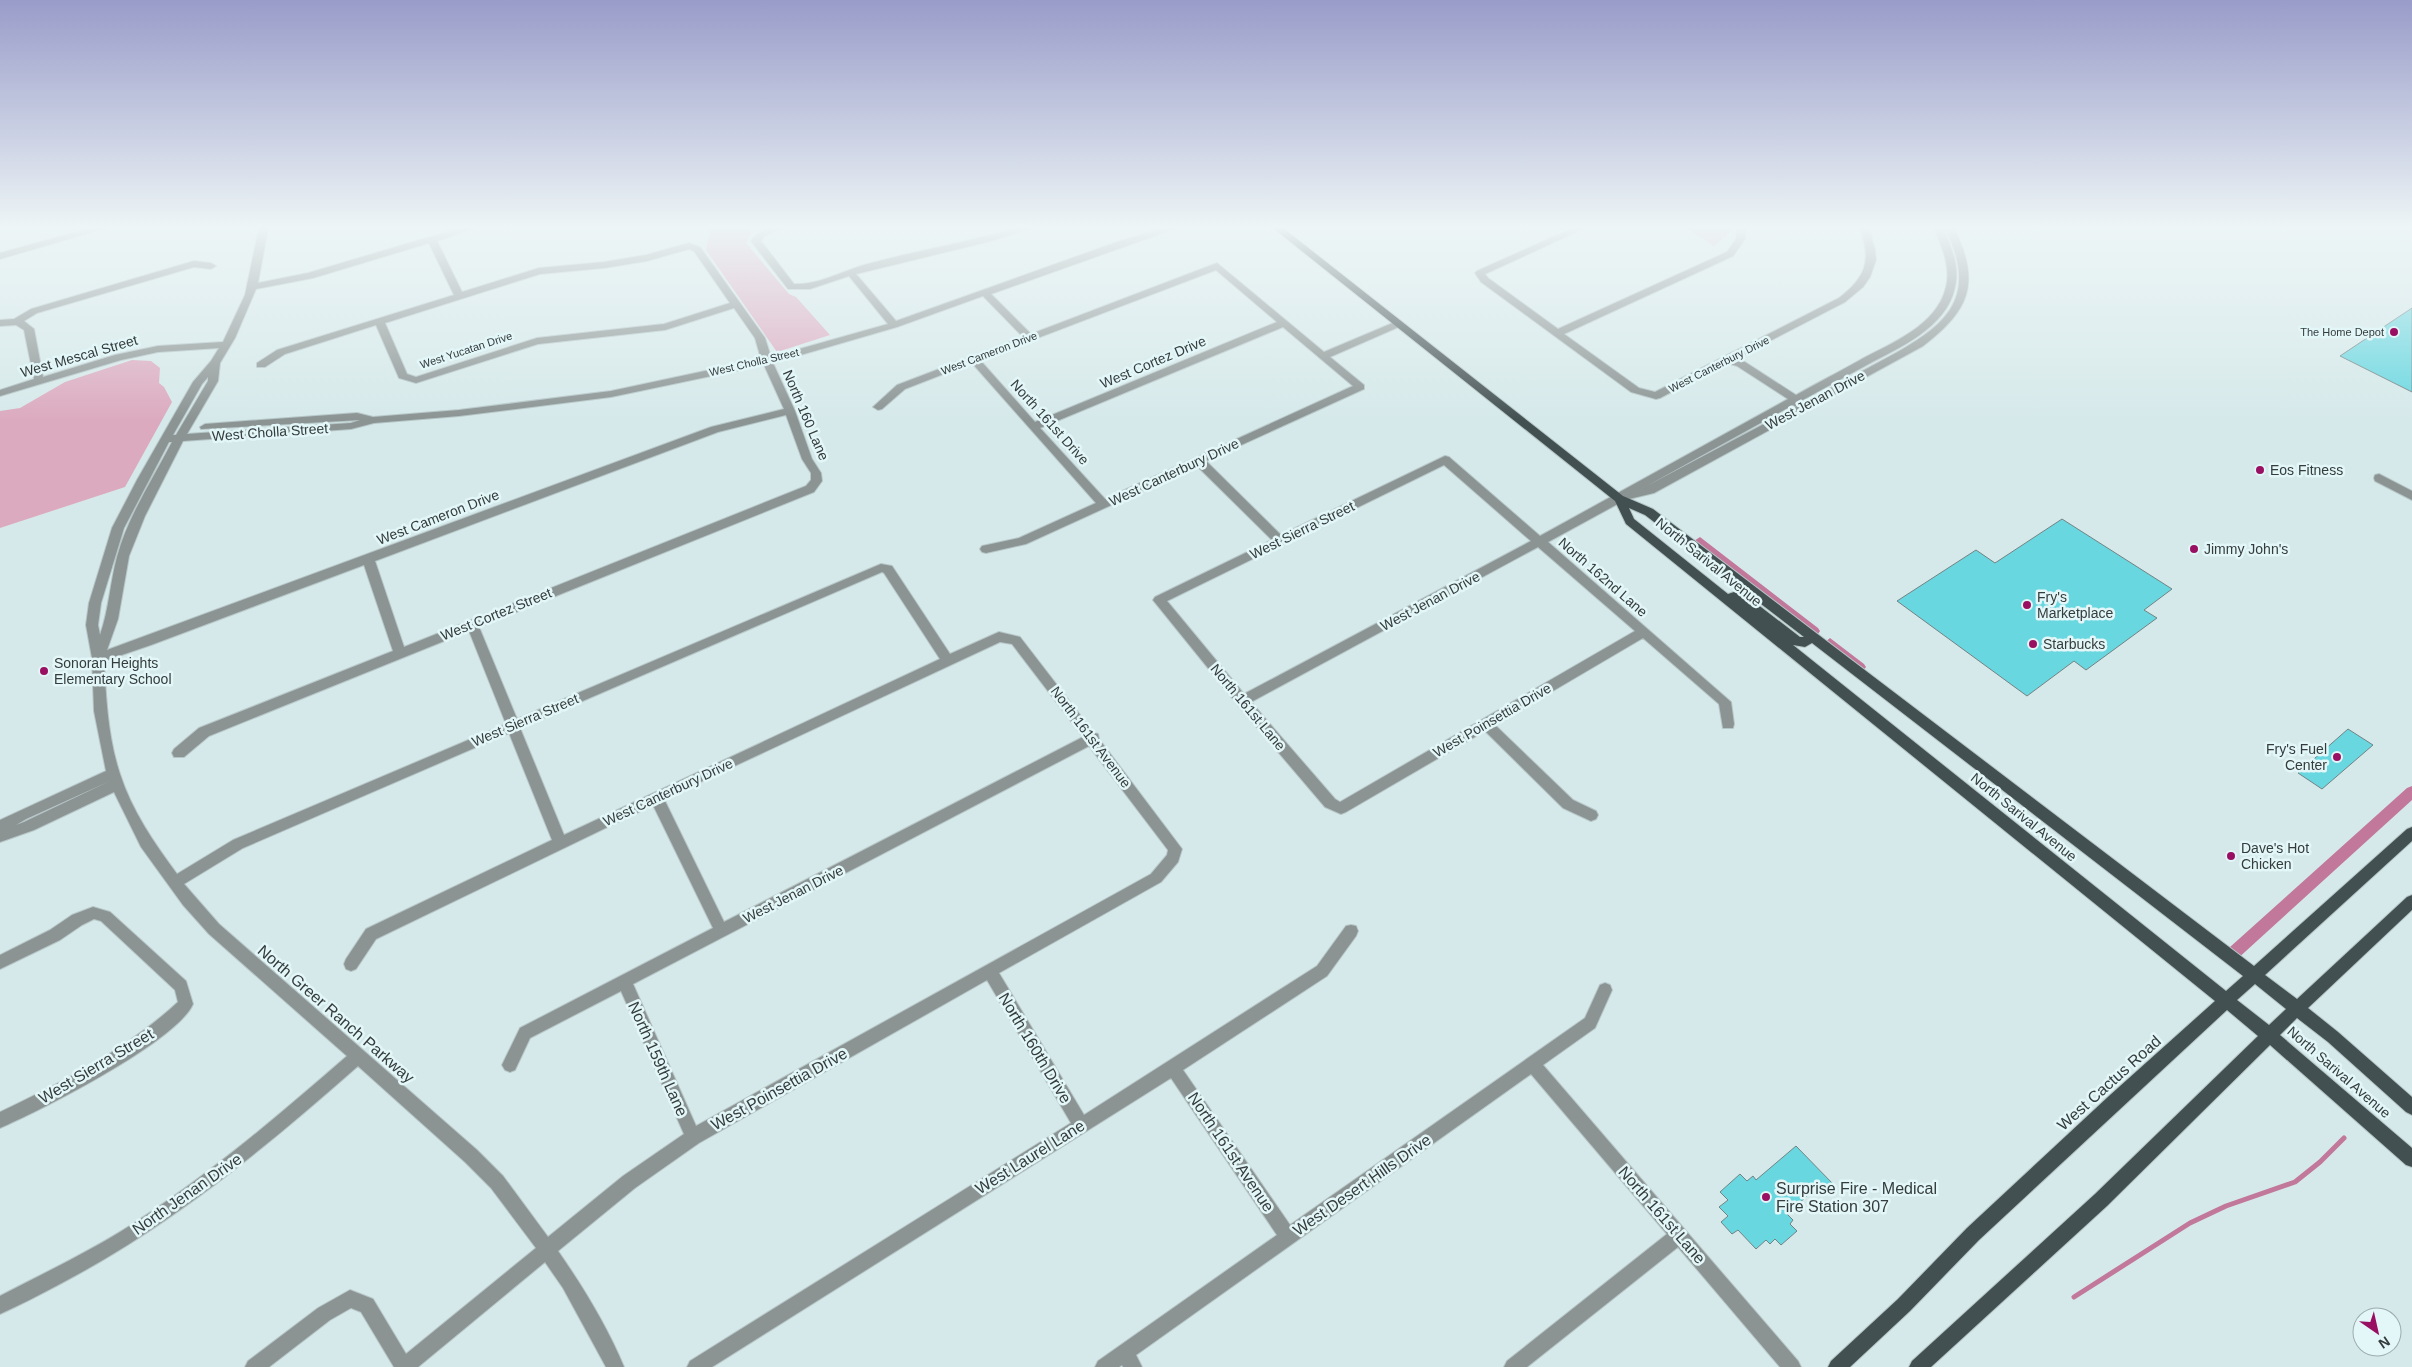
<svg xmlns="http://www.w3.org/2000/svg" width="2412" height="1367" viewBox="0 0 2412 1367" font-family="Arial,sans-serif">
  <style>
    .green { fill: #dcaabf }
    .lines { fill: none; stroke-linecap: round; stroke-linejoin: round }
    .stream { stroke: #c2789a; stroke-width: 5 }
    .canal { fill: #c2789a; fill-rule: evenodd }
    .building { fill: #69d7e0; stroke: #728384 }
    .minor-casing { stroke: #b6c6c7; stroke-width: 2 }
    .major-casing { stroke: #b6c6c7; stroke-width: 2 }
    .minor { fill: #8b9393; fill-rule: evenodd }
    .major { fill: #435052; fill-rule: evenodd }
    .poi-dot { fill: #990f62; stroke: #e3f6f8; stroke-width: 2 }
    .labels { text-anchor: middle; dominant-baseline: central; stroke-width: 5; stroke-linejoin: round; paint-order: stroke }
    .far-poi-label { font-size: 11px; fill: #353c3d; stroke: #e3f6f8; text-anchor: end }
    .far-street-label { font-size: 11px; fill: #353c3d; stroke: #e3f6f8 }
    .street-label { font-size: 14px; fill: #353c3d; stroke: #e3f6f8 }
    .poi-label { font-size: 14px; fill: #353c3d; stroke: #e3f6f8; text-anchor: start }
    .near-street-label { font-size: 16px; fill: #353c3d; stroke: #e3f6f8 }
    .near-poi-label { font-size: 16px; fill: #353c3d; stroke: #e3f6f8; text-anchor: start }
  </style>
  <rect width="100%" height="100%" fill="#d6e9ea"/>
  <!-- green -->
  <path class="green" d="M707,228h43l2,4 -6,11 43,51 7,3 34,38 -53,17 -71,-102 4,-17z
    M1686,228h45l1,3 -18,15z
    M132,360l19,1 9,7 -1,15 5,4 8,15 -47,85 -125,41v-117l20,-3 45,-26z"/>
  <g class="lines">
    <!-- stream -->
    <path class="stream" d="M2074,1297l116,-74 36,-17 69,-24 25,-20 24,-24"/>
    <!-- canal -->
    <path class="canal" d="M1700,537l118,91 2,3 -2,3h-8l-114,-90 -2,-3z
      M1830,638l34,26 2,3 -2,3h-8l-30,-24 -2,-3z
      M2412,786v14l-177,161 -5,2 -13,-8 -2,-5 2,-5 5,-2 8,4 177,-159z"/>
  </g>
  <!-- building -->
  <path class="building" d="M2412,308v84l-72,-36z
    M2062,519l110,70 -28,21 13,8 -71,52 -12,-9 -47,35 -130,-95 79,-51 19,13z
    M2348,729l25,16 -51,44 -24,-16z
    M1796,1146l38,39 -10,9 -7,-7 -30,27 6,6 -3,4 7,7 -16,14 -6,-6 -5,5 -4,-4 -10,9 -18,-19 -6,4 -11,-12 7,-6 -9,-9 9,-7 -8,-8 20,-18 7,7 6,-5 3,4z"/>
  <g class="lines">
    <defs>
      <path id="minor" d="M91,228h15l-106,31v-6z
        M259,228h9l-10,55 50,-10 152,-45h15l-38,13 25,51 77,-24 65,-6 42,-7 43,-12 11,4 65,91 6,19 117,-33 -39,-48 -39,13h-22l-37,-48c9,-12 17,-13 31,-13l-18,8 -3,5 33,43c25,1 46,-12 70,-19 50,-14 102,-22 152,-37h15l-40,13 -135,33 40,47 221,-79 46,-14h14l-186,66 40,40 186,-71 107,89 71,-30h6v4l-71,31 34,28v4l-158,72 75,74 164,-79 4,1 91,79 248,-137 -51,-33 -10,-3 -67,35 -4,1 -25,-7 -150,-110 -6,-9 2,-2 96,-43h12l-100,46 3,4 70,51 169,-77 9,-13 1,-11h9l-1,11 -12,17 -169,78 75,54 16,4 184,-94c27,-21 33,-37 21,-70h9l6,22 1,10 -6,17 -7,10 -18,15 -110,57 10,3 51,33c21,-12 43,-23 64,-35 31,-17 77,-34 86,-73 5,-20 -4,-40 -12,-59h9c8,19 17,38 12,59 -8,41 -57,61 -90,79 -21,11 -42,23 -64,35l2,2c26,-14 52,-28 78,-42 61,-33 101,-59 64,-133h9c27,55 16,82 -31,118l-269,147 -29,7 -77,42 183,160 3,22 -1,4h-10l-4,-24 -76,-66 -148,87 78,75 23,11 2,4 -2,4 -5,2 -28,-13 -78,-77 -139,81 -5,2 -16,-7 -87,-102 -85,-105 2,-3 117,-57 -75,-74 -171,78 -40,9 -4,-1 -2,-3 2,-3 37,-8 77,-35 -124,-140 -67,26 -23,20 -4,1 -5,-3 24,-22 126,-48 -40,-41 -86,31 -124,36 22,48 17,48 9,14 1,8 -8,11 -335,135 38,92 364,-155 11,2 58,88 49,-22 21,5 74,96 4,1 1,5 83,110 -4,13 -17,20 -162,91 85,142 233,-149 29,-40 5,-1 5,1 2,5 -2,5 -29,40 -144,94 107,155 295,-207 15,-33 5,-2 5,2 2,5 -17,38 -52,37 255,296 3,6h-21l-102,-120 -151,120h-23l3,-6 160,-127 -136,-160 -395,281 6,12h-19l-1,-2 -3,2h-24l3,-6 179,-126 -106,-157 -459,289h-25l3,-6 381,-238 -84,-143 -288,163 -64,45 -77,63c25,36 49,75 66,116h-18l-43,-79 -18,-26 -127,105h-24l-33,-55 -10,-4 -21,12 -61,47h-24l3,-6 70,-53 32,-18 23,9 33,55 130,-106 -45,-60 -26,-26 -107,-96c-94,83 -189,161 -300,219 -19,10 -38,20 -58,29v-18c44,-23 89,-44 131,-71 77,-49 147,-109 216,-169l-138,-122 -26,-29 -42,-58 -27,-55 -80,38 -34,12v-22l106,-49 -12,-60 -2,-53 -6,-33 3,-22 23,-75 25,-48 56,-98 18,-21 8,-13 -61,4 -37,8 -121,36v-6l34,-11 -10,-49 -8,-5 -16,1v-6l14,-1 17,-10 163,-48 17,2 5,3 -5,3 -17,-2 -157,46 -13,8 10,8 9,48 72,-22 43,-9 65,-4 22,-47zM429,243l25,52 -177,55 -20,13v4h8l20,-13 91,-29 23,53 17,5 122,-39 127,-14 69,-22 21,30 6,21 -150,32 -152,19 -86,7 -16,-4 -152,11 -5,3 1,2 159,-9 -9,3 -164,11 31,-53 2,-18 15,-25 21,-49 57,-11zM689,249l5,2 36,52 -66,21 -127,14 -121,39 -9,-3 -22,-51 155,-49 64,-6 43,-7zM1216,270l61,52 -242,100 -55,-62zM1283,327l70,59 -248,113 -65,-71zM764,365l20,44 -73,18 -604,223 11,-31 11,-63 16,-40 38,-75 168,-12 23,-6 85,-7 152,-19zM208,377v4l-32,54h-3l29,-51zM1793,405l3,2 -155,82 2,-1zM786,415l16,44 9,14v7l-5,6 -402,161 -29,-86 343,-129zM169,442h3c-19,37 -44,74 -55,115 -7,26 -8,53 -17,78l-2,-10 3,-22 23,-75zM1444,465l87,76 -287,153 -77,-93zM1538,547l97,84 -295,171 -5,-3 -84,-97zM364,565l29,86 -194,77 -25,21 -2,4 2,4h10l25,-21 260,-105 37,93 -273,116 -56,34c-23,-31 -45,-63 -57,-100 -12,-36 -14,-75 -16,-113l47,-16zM882,572l2,1 56,86 -376,176 -44,-107zM1000,642l12,2 71,93 -359,185 -60,-123zM509,733l43,107 -186,89 -20,30 -2,5 2,5 5,2 5,-2 20,-30 277,-134 60,123 -193,100 -18,37 3,5 5,2 5,-2 15,-32 91,-47 63,143 -61,42 -75,61 -45,-61 -26,-26 -258,-226 -35,-40 59,-36zM1089,746l79,104 -1,5 -16,19 -455,252 -63,-142zM110,781l-86,41 -8,3 10,-6z
        M2379,474l33,17v9l-37,-19 -1,-3 1,-3z
        M93,907l17,5 76,69 7,23c-16,37 -153,107 -193,124v-16c63,-30 126,-62 178,-110l-3,-12 -74,-69 -7,-2 -12,6 -22,15 -60,29v-14l50,-25 22,-15z"/>
      <path id="major" d="M1273,228h10l340,268 30,13 601,457 153,-137 5,-2v14l-147,134 32,24 110,-102 5,-2v15l-104,98 30,24 74,65v18l-6,-3 -78,-70 -31,-24 -17,17 132,113v19l-6,-2 -136,-120 -163,161 -176,161h-22l3,-6 183,-167 163,-158 -31,-26 -248,230 -69,71 -60,56h-22l3,-6 67,-62 69,-71 142,-132 106,-95 -589,-477 -11,-23zM1629,508l16,7 159,122h-4l-56,-43 -10,-2 -6,2 -94,-75zM1812,643l431,333 -17,15 -433,-346 12,2zM2255,984l31,25 -17,16 -32,-25z"/>
    </defs>
    <!-- minor casing -->
    <use href="#minor" class="minor-casing"/>
    <!-- major casing -->
    <use href="#major" class="major-casing"/>
    <!-- minor -->
    <use href="#minor" class="minor"/>
    <!-- major -->
    <use href="#major" class="major"/>
  </g>
  <!-- sky -->
  <linearGradient id="sky" x2="0" y2="1"><stop stop-color="#999cc9"/><stop offset="0.54" stop-color="#edf5f6"/><stop offset="1" stop-color="#edf5f6" stop-opacity="0"/></linearGradient>
  <rect width="2412" height="420" fill="url(#sky)"/>
  <!-- markers -->
  <g class="poi-dot">
    <circle cx="2394" cy="332" r="5"/>
    <circle cx="2260" cy="470" r="5"/>
    <circle cx="2194" cy="549" r="5"/>
    <circle cx="2027" cy="605" r="5"/>
    <circle cx="2033" cy="644" r="5"/>
    <circle cx="44" cy="671" r="5"/>
    <circle cx="2337" cy="757" r="5"/>
    <circle cx="2231" cy="856" r="5"/>
    <circle cx="1766" cy="1197" r="5"/>
  </g>
  <g class="labels">
    <!-- far-poi labels -->
    <g class="far-poi-label">
      <text x="2384" y="332">The Home Depot</text>
    </g>
    <!-- far-street labels -->
    <g class="far-street-label">
      <text transform="translate(466 350) rotate(-18)">West Yucatan Drive</text>
      <text transform="translate(989 353) rotate(-21)">West Cameron Drive</text>
      <text transform="translate(754 362) rotate(-13)">West Cholla Street</text>
      <text transform="translate(1719 364) rotate(-27)">West Canterbury Drive</text>
    </g>
    <!-- street labels -->
    <g class="street-label">
      <text transform="translate(79 356) rotate(-16)">West Mescal Street</text>
      <text transform="translate(1153 362) rotate(-23)">West Cortez Drive</text>
      <text transform="translate(1815 400) rotate(-28)">West Jenan Drive</text>
      <text transform="translate(806 415) rotate(67)">North 160 Lane</text>
      <text transform="translate(1050 422) rotate(48)">North 161st Drive</text>
      <text transform="translate(270 432) rotate(-4)">West Cholla Street</text>
      <text transform="translate(1174 472) rotate(-25)">West Canterbury Drive</text>
      <text transform="translate(438 517) rotate(-21)">West Cameron Drive</text>
      <text transform="translate(1302 530) rotate(-26)">West Sierra Street</text>
      <text transform="translate(1709 562) rotate(39)">North Sarival Avenue</text>
      <text transform="translate(1603 577) rotate(41)">North 162nd Lane</text>
      <text transform="translate(1430 601) rotate(-28)">West Jenan Drive</text>
      <text transform="translate(496 614) rotate(-22)">West Cortez Street</text>
      <text transform="translate(1248 707) rotate(50)">North 161st Lane</text>
      <text transform="translate(525 720) rotate(-23)">West Sierra Street</text>
      <text transform="translate(1492 720) rotate(-30)">West Poinsettia Drive</text>
      <text transform="translate(1091 737) rotate(53)">North 161st Avenue</text>
      <text transform="translate(668 792) rotate(-25)">West Canterbury Drive</text>
      <text transform="translate(2024 817) rotate(39)">North Sarival Avenue</text>
      <text transform="translate(793 894) rotate(-27)">West Jenan Drive</text>
      <text transform="translate(2339 1072) rotate(41)">North Sarival Avenue</text>
    </g>
    <!-- poi labels -->
    <g class="poi-label">
      <text x="2270" y="470">Eos Fitness</text>
      <text x="2204" y="549">Jimmy John's</text>
      <text x="2037" y="597">Fry's<tspan x="2037" dy="16">Marketplace</tspan></text>
      <text x="2043" y="644">Starbucks</text>
      <text x="54" y="663">Sonoran Heights<tspan x="54" dy="16">Elementary School</tspan></text>
      <text x="2327" y="749" text-anchor="end">Fry's Fuel<tspan x="2327" dy="16">Center</tspan></text>
      <text x="2241" y="848">Dave's Hot<tspan x="2241" dy="16">Chicken</tspan></text>
    </g>
    <!-- near-street labels -->
    <g class="near-street-label">
      <text transform="translate(336 1014) rotate(41)">North Greer Ranch Parkway</text>
      <text transform="translate(1035 1048) rotate(59)">North 160th Drive</text>
      <text transform="translate(658 1059) rotate(66)">North 159th Lane</text>
      <text transform="translate(96 1066) rotate(-31)">West Sierra Street</text>
      <text transform="translate(2109 1083) rotate(-42)">West Cactus Road</text>
      <text transform="translate(779 1089) rotate(-29)">West Poinsettia Drive</text>
      <text transform="translate(1231 1152) rotate(56)">North 161st Avenue</text>
      <text transform="translate(1030 1157) rotate(-32)">West Laurel Lane</text>
      <text transform="translate(1362 1185) rotate(-35)">West Desert Hills Drive</text>
      <text transform="translate(187 1194) rotate(-35)">North Jenan Drive</text>
      <text transform="translate(1662 1215) rotate(49)">North 161st Lane</text>
    </g>
    <!-- near-poi labels -->
    <g class="near-poi-label">
      <text x="1776" y="1188">Surprise Fire - Medical<tspan x="1776" dy="18">Fire Station 307</tspan></text>
    </g>
  </g>
  <!-- north arrow -->
  <g transform="translate(2377 1332) rotate(146)"><circle r="24" fill="#e3f6f8" stroke="#9dacad"/>
  <path d="M0-4L9 19L0 12L-9 19Z" fill="#990f62"/>
  <text y="-8" font-size="14" font-weight="bold" text-anchor="middle" fill="#353c3d">N</text>
  </g>
</svg>
